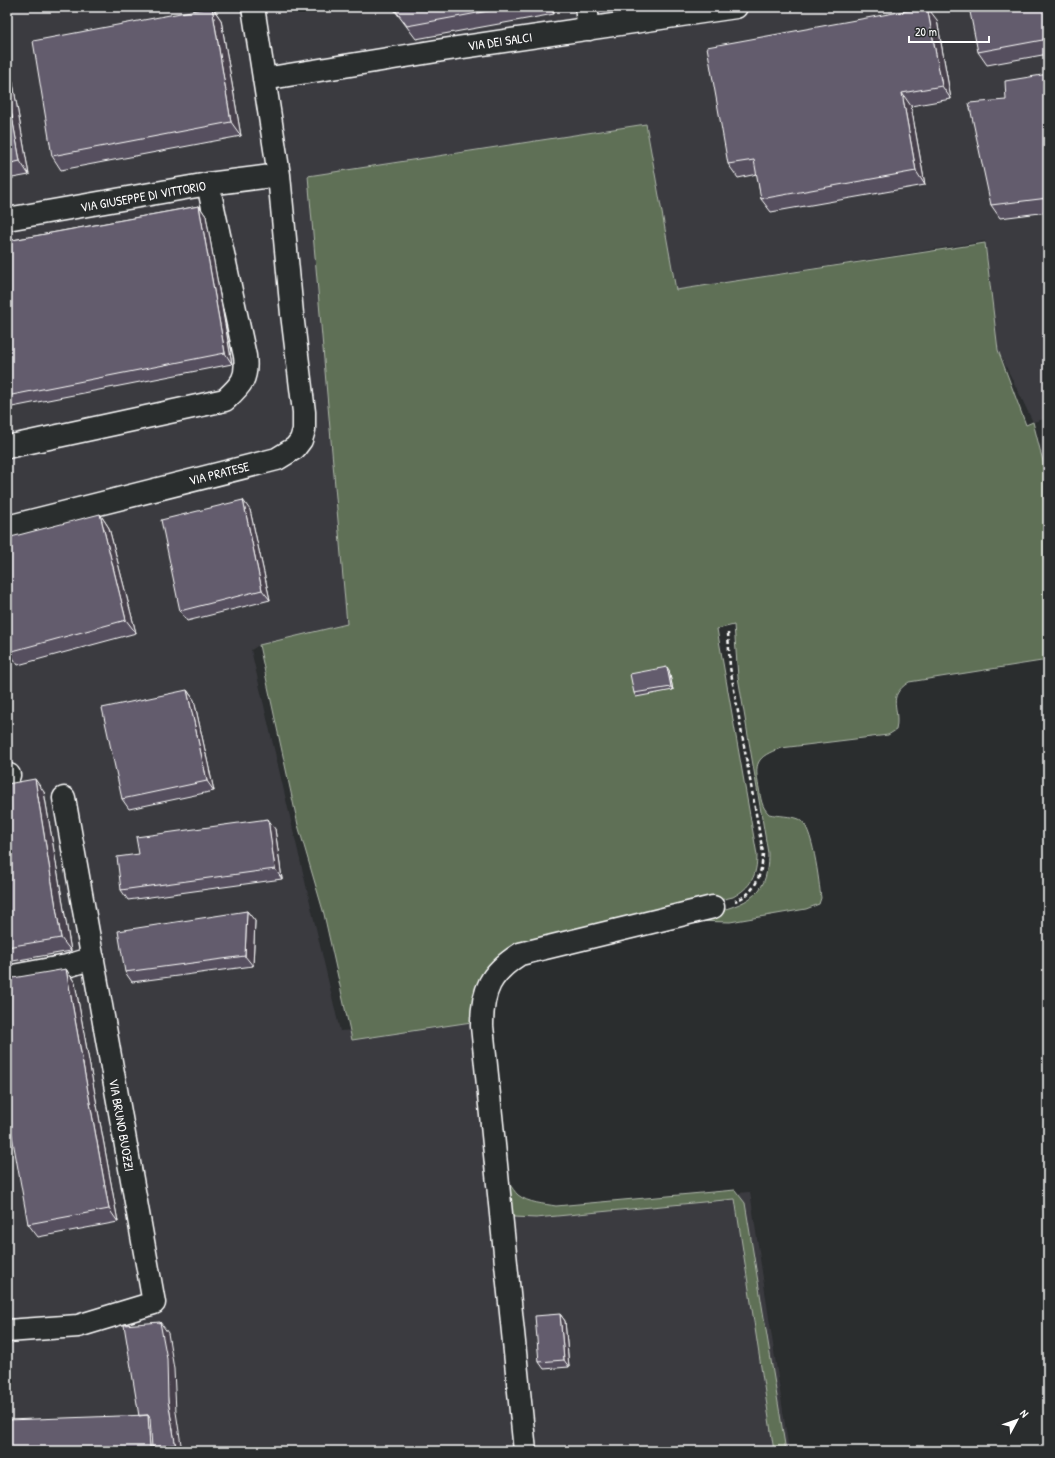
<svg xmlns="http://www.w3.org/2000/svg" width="1055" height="1458" viewBox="0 0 1055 1458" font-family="'Patrick Hand',sans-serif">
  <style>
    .built { fill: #3b3b41 }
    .green { fill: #5f6f57; stroke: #afb7ab }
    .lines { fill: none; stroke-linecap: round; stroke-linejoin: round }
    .minor-casing { stroke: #fff; stroke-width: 25 }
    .path { stroke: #fff; stroke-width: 2.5; stroke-dasharray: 4 3; stroke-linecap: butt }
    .minor { stroke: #2a2d2e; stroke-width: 22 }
    .wall { fill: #564f5e; stroke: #fff }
    .shaded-wall { fill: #46404c; stroke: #fff }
    .building { fill: #645c6d; stroke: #fff }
    .labels { text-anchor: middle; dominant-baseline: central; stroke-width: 3.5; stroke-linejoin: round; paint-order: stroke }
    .street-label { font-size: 13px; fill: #fff; stroke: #2a2d2e }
  </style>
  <rect width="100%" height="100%" fill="#2a2d2e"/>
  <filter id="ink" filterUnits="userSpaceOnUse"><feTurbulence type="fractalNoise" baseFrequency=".025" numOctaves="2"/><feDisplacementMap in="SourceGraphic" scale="8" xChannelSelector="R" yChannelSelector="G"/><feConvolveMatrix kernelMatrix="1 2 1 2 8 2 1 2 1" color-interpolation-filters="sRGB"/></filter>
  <g filter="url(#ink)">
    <!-- built -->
    <path class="built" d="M7,7h1041v411l-15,4 -35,-72 -13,-109 -309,49 -30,-166 -338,53 39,447 -88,21 -8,5 89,381 134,-10 29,190 247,-19 39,259h-782z"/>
    <!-- green -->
    <path class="green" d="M646,124l30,166 309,-47 13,107 28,75 7,-3 15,59v179l-139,22c-24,16 -8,25 -13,48l-8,5 -107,13c-25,9 -27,15 -22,40 2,11 2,18 10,26 8,2 23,2 30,5 14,5 20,64 22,79l-2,6 -13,5 -76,13 -37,-1 -28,5 -124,29c-19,7 -36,16 -44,35 -15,32 -2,104 1,140 1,12 -1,28 4,39 3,8 10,20 16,26 10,8 27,9 38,11l179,-16 10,13 41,248h-12l-39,-252 -199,19 -22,-1 -10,-11c-3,-36 -6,-71 -9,-106 -3,-30 -11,-84 1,-111 6,-12 16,-21 27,-28 18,-10 41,-13 61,-17 44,-11 90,-18 132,-32 16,-5 32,-9 43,-22 8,-10 9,-25 9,-37l-30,-176 -4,-52 -17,4 40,226c0,21 -6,32 -24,42l-188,43c-47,18 -63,29 -67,81l-126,19 -28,-126 -26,-89 -39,-180 88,-21 -39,-448z"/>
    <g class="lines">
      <defs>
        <path id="minor" d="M586,7l3,22
          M264,79l179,-29 293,-43
          M7,219l201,-35 71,-9
          M7,447l218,-47c16,-15 23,-21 20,-44l-37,-172
          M7,527l270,-68 18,-11 6,-8 3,-10v-18l-12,-98 -13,-139 -26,-168
          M7,776l2,-1
          M7,977l60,-11 26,-8
          M7,1331l71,-5 76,-23 -90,-505
          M525,1451l-43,-425c0,-36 8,-53 38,-72l193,-47"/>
      </defs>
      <!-- minor casing -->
      <use href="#minor" class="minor-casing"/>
      <!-- path -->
      <path class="path" d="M728,633l2,34 33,186c-1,20 -7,41 -28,48"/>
      <!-- minor -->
      <use href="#minor" class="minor"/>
    </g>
    <!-- wall -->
    <path class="wall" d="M212,7l9,13 20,116 -180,34 -9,-14z
      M392,7h161l1,7 -138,25z
      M1048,7v47l-61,11 -9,-13z
      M937,20l14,79 -40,7 14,79 -154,27 -10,-13 -4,-25 -19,4 -10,-14z
      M7,49l22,126 -22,4z
      M1048,74v138l-48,6 -9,-13 15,-105z
      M199,206l7,10 26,148 -225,44v-167z
      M250,510l20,90 -83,21 -7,-10z
      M100,514l9,14 27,105 -118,32 -9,-13z
      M669,670l4,20 -37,7 -2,-4z
      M187,690l7,10 20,91 -85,18 -7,-10z
      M7,784l37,8 27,159 -64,11z
      M275,829l7,50 -154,21 -7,-10 18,-36z
      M247,911l8,10 -2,45 -121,16 -7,-10z
      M66,969l9,14 43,239 -80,15 -10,-13z
      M560,1314l5,7 4,46 -25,2 -5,-7z"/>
    <!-- shaded-wall -->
    <path class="shaded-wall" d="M212,7l9,13 20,116 -10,-14z
      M549,7h4l1,7z
      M927,7l10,13 14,79 -9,-13z
      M7,49l22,126 -9,-14 -13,-72z
      M902,93l9,13 14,79 -9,-14z
      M199,206l7,10 26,148 -7,-11z
      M243,500l7,10 20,90 -8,-10z
      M100,514l9,14 27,105 -10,-13z
      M667,667l2,3 4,20 -2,-3z
      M187,690l7,10 20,91 -7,-10z
      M35,779l9,13 27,159 -10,-13z
      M268,819l7,10 7,50 -7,-10z
      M247,911l8,10 -2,45 -8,-10z
      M66,969l9,14 43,239 -9,-13z
      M560,1314l5,7 4,46 -5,-7z
      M160,1322l8,11 6,36 2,43 6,39 -6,-3 -8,-47z
      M148,1415l10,14 -6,22 -2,-3z"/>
    <!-- building -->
    <path class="building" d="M212,7l19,115 -179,34 -19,-115z
      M393,7h117l-103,19z
      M927,7l15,79 -40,7 14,78 -155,28 -7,-39 -26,4 -21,-117z
      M969,7h79v32l-70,13z
      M1048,74v124l-57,7 -22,-102 37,-3 -1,-19z
      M7,89l13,72 -13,3z
      M199,206l26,147 -218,43v-155z
      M243,500l19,90 -82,21 -19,-91z
      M100,514l26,106 -117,32 -2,-8v-106z
      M667,667l4,20 -37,6 -4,-19z
      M187,690l20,91 -85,18 -20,-91z
      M35,779l26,159 -54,9v-163z
      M268,819l7,50 -154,21 -4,-33 22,-3 -3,-17z
      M247,911l-2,45 -120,16 -7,-41z
      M66,969l43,240 -81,15 -21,-116v-129z
      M560,1314l4,46 -25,2 -4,-46z
      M160,1322l7,37 1,42 8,47 -2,-3 -22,2 -2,-29 -2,-3 -9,1 -15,-91z
      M148,1415l2,33 24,-3 1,6h-168v-31z
      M176,1448l30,3h-30z"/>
  </g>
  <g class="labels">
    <!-- street labels -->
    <g class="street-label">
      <text transform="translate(500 41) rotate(-8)">VIA DEI SALCI</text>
      <text transform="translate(143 196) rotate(-10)">VIA GIUSEPPE DI VITTORIO</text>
      <text transform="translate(219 473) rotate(-14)">VIA PRATESE</text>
      <text transform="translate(122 1125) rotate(80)">VIA BRUNO BUOZZI</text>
    </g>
  </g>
  <!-- margin -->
  <rect width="1055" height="1458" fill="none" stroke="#2a2d2e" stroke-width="24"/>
  <rect x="12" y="12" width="1031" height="1434" fill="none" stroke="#fff" stroke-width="1.5" filter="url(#ink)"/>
  <!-- north arrow -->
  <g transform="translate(1017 1420) rotate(49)" stroke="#2a2d2e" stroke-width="3" paint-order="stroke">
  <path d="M0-3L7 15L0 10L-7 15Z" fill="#ffffff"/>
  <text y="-6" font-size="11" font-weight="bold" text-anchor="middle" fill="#ffffff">N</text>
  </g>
  <!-- scale -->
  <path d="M909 36v6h80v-6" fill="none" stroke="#ffffff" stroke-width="2"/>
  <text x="915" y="36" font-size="12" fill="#ffffff" stroke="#2a2d2e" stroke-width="3" paint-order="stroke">20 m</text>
</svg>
